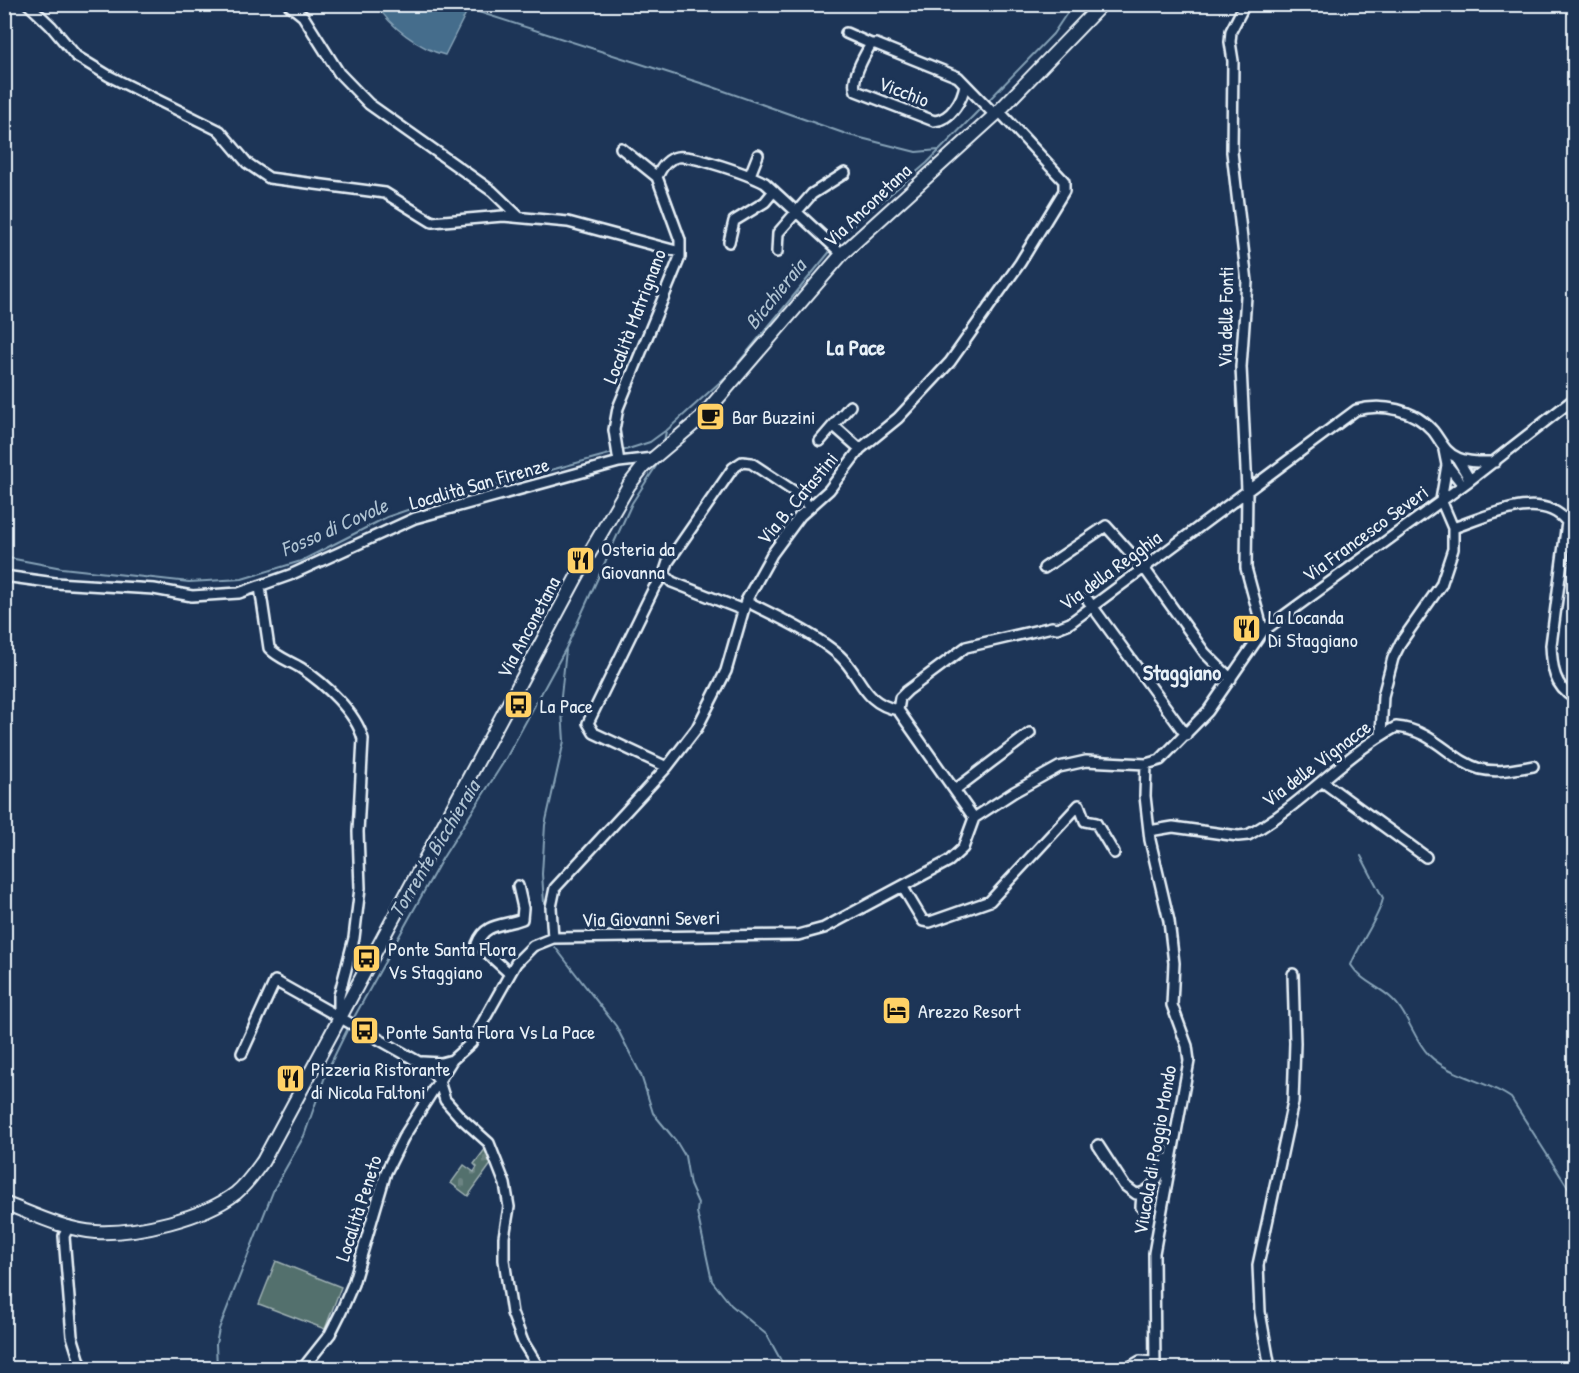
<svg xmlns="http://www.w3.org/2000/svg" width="1579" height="1373" viewBox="0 0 1579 1373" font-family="'Patrick Hand',sans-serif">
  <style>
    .cemetery { fill: url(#cemetery-stones); stroke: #9eb0b2; stroke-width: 1.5 }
    .garden { fill: #536f6d; stroke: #9eb0b2; stroke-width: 1.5 }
    .water { fill: #446d8c; stroke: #86a2b7; stroke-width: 1.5 }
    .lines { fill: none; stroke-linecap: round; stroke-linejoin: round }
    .stream { stroke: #86a2b7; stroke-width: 2 }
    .minor-casing { stroke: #e8f1f8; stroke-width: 14 }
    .major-casing { stroke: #e8f1f8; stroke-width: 16 }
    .minor { stroke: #1d3557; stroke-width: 9 }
    .major { stroke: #1d3557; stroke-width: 12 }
    .labels { text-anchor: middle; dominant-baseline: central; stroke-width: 6; stroke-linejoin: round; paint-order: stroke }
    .street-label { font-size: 20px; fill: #e8f1f8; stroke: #1d3557 }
    .poi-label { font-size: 20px; fill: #e8f1f8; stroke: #1d3557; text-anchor: start }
    .water-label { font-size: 21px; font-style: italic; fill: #afc3d2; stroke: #1d3557 }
    .quarter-label { font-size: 22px; font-weight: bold; fill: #e8f1f8; stroke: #1d3557 }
  </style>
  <defs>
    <pattern id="cemetery-stones" width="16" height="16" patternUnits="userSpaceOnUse" patternTransform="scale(1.5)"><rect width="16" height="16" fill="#536f6d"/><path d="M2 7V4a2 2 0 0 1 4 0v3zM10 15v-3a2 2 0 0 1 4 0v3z" fill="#6c8483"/></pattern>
  </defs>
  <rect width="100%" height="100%" fill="#1d3557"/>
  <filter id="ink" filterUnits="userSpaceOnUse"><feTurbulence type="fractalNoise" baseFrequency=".0167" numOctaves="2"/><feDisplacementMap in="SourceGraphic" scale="12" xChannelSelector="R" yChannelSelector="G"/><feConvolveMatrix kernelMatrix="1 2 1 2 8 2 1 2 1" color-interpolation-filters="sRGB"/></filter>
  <g filter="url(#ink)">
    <!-- cemetery -->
    <path class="cemetery" d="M486,1148l8,12 -26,36 -17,-13 13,-18 10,7 3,-5 -3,-3z"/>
    <!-- garden -->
    <path class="garden" d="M276,1261l65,26 -16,42 -66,-25z"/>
    <!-- water -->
    <path class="water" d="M377,5h93l-25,50c-25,-6 -56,-29 -68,-50z"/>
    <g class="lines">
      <!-- stream -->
      <path class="stream" d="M466,8l244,78 139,49 67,17 23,-2
        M986,103l67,-69 20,-30
        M836,245l11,-14 80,-68 55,-56
        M664,442l2,-11 64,-58 102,-124
        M622,451l28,-9 15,-11
        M4,557l58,11 127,14 53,-3 59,-18 86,-44 32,-11 194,-53
        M1361,856l22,42c-1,14 -25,48 -32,67 10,16 25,20 39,32 18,15 23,42 39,58 22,22 57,25 82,43l63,99
        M544,903l-2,-29 3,-49 19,-84 -3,-45 5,-46
        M555,947l61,79 25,49 12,38 23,28 9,15 5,29 8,18 -1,9 15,69 19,24 36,30 18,33
        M352,1021l90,-162 63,-99 61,-112 66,-145 30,-46
        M217,1368l-1,-24 3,-15 55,-140 30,-53 23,-65 22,-45"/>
      <defs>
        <path id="minor" d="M28,4l23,22 25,30 33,20 111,55 27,32 22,15 116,15 47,29 71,-6 65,6 112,30
          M288,4l15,12 36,57 30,31 123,87 27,26
          M1245,4l-14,27 -1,11 3,19 -1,91 15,130 -6,85 6,123 -1,78 17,63
          M846,33l25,11
          M965,84c-2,15 -14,36 -31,37l-78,-30c-6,-11 8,-35 15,-47h5l82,33 37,38
          M621,148l36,29
          M750,175l8,-20
          M729,242l5,-21 31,-19 9,-11
          M777,252l1,-19 34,-39 33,-21
          M834,426l26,23
          M820,441l30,-35
          M1457,458l13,22
          M619,462l-5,-32 4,-22 62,-151v-17l-23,-63c4,-9 10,-18 20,-20 15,-3 73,18 88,26l77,71
          M1447,465l16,20
          M1453,528c31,-10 88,-40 114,-6l-16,123c1,23 3,41 23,53
          M1044,568l62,-42 38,42 61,85 26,26
          M664,574l8,8 71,28
          M4,576l51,7 99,6 38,7 47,-3 51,-18 125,-57 204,-56 34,-4
          M260,587l9,61c9,10 21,13 32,20 23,15 55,44 62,71l-5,93 2,56 -6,50 -15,58v19
          M1087,599l99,136
          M746,601c31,16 66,31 93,54 23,21 23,48 59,55
          M1381,735l2,-39 10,-38 8,-16 40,-57 12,-36v-21l-12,-28 6,-35 -3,-15
          M1146,764l-1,32 5,44 19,81 5,42 -2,42 15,41 2,15 -35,192 1,115
          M667,767l-73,-34 -6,-10 66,-135 10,-14 4,-12 65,-94 9,-6 9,1 50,33 7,10
          M1323,782l103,75
          M956,789l74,-56
          M974,818l-76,-108 2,-12 7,-7 59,-44 86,-20 5,1 13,-5 286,-213c26,-7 58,-1 77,21 8,10 12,22 25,27 11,5 25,4 37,4
          M1149,831l24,-4 65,9 10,-1c54,-29 94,-79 148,-108 38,3 55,34 84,42 16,4 37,0 53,-3
          M902,886l21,35 7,1 60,-21 89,-96 6,16 11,2 18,30
          M553,938l-2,-31 4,-19 112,-121 30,-39 29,-57 20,-70 26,-47 28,-38 29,-26 31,-41 38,-31 52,-56 70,-99 44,-72v-10l-65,-70
          M509,973l-32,-29c8,-22 27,-18 45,-25l1,-11 -5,-22
          M242,1053l33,-72 153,86 11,14 6,19 15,17 29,26 16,41 4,23 -5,30v23l8,53 11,29 16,26
          M422,1062l19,1 11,-3
          M1098,1145l26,40 12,9c18,-2 24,-20 30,-35
          M1141,1207l1,-14
          M69,1226l-5,10 8,100 10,32
          M303,1368l27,-34 11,-22 12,-28 33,-112 17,-34 49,-78 19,-17 45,-80 17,-17 20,-8 245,-3 26,-7 125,-67 14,-13 11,-30 40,-26 45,-25 27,-6 60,3 14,-4 48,-49 55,-80 207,-151 104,-81
          M1128,1368l12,-7 15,1
          M1270,1368l-10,-56 -2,-47 35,-163 2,-59 -2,-69"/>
        <path id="major" d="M4,1203c29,11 61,27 92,29 41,2 108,-14 140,-39 11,-9 19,-21 27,-32l326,-607 40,-69 14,-18 58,-49 142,-165 152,-138 107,-111"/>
      </defs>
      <!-- minor casing -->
      <use href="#minor" class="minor-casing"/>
      <!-- major casing -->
      <use href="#major" class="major-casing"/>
      <!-- minor -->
      <use href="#minor" class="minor"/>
      <!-- major -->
      <use href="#major" class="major"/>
    </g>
  </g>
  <!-- icons -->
  <defs>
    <symbol id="cafe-square" viewBox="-11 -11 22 22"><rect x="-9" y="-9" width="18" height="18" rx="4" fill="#ffd166" stroke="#1d3557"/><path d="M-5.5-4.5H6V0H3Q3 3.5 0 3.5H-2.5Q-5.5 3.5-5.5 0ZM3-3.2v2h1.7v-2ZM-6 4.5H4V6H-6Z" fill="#111"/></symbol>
    <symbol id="restaurant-square" viewBox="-11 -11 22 22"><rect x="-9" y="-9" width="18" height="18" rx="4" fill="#ffd166" stroke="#1d3557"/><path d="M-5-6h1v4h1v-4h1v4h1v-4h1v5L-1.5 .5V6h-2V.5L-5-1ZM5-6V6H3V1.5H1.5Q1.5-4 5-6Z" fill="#111"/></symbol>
    <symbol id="bus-square" viewBox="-11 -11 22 22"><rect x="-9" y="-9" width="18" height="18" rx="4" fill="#ffd166" stroke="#1d3557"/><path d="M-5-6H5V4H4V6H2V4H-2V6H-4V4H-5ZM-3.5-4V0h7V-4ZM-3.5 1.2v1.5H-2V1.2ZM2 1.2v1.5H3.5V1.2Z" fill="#111"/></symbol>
    <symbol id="hotel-square" viewBox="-11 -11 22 22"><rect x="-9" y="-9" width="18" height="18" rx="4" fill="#ffd166" stroke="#1d3557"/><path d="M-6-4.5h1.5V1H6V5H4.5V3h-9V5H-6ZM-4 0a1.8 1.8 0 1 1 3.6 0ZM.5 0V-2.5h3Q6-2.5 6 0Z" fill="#111"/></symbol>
  </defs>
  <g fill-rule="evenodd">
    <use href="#cafe-square" x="694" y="400" width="33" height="33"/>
    <use href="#restaurant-square" x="564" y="544" width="33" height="33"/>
    <use href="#restaurant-square" x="1230" y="612" width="33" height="33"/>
    <use href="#bus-square" x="502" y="688" width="33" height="33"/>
    <use href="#bus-square" x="350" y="942" width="33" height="33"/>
    <use href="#hotel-square" x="880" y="994" width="33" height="33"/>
    <use href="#bus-square" x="348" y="1014" width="33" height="33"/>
    <use href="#restaurant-square" x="274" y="1062" width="33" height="33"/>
  </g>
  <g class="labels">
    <!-- street labels -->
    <g class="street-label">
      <text transform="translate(904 91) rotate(21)">Vicchio</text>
      <text transform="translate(867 205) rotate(-43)">Via Anconetana</text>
      <text transform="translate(634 316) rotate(-69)">Località Matrignano</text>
      <text transform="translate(1225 317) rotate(-89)">Via delle Fonti</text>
      <text transform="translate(479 483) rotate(-16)">Località San Firenze</text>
      <text transform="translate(797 498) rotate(-50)">Via B. Catastini</text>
      <text transform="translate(1365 533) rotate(-36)">Via Francesco Severi</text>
      <text transform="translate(1110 570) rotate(-36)">Via della Regghia</text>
      <text transform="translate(528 627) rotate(-62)">Via Anconetana</text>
      <text transform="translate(1316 763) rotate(-37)">Via delle Vignacce</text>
      <text transform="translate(651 918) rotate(-1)">Via Giovanni Severi</text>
      <text transform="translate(1154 1150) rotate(-80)">Viucola di Poggio Mondo</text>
      <text transform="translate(358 1208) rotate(-72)">Località Peneto</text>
    </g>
    <!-- poi labels -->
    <g class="poi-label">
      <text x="732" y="416">Bar Buzzini</text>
      <text x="601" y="548">Osteria da<tspan x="601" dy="23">Giovanna</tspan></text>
      <text x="1268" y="616">La Locanda<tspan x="1268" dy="23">Di Staggiano</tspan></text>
      <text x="540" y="705">La Pace</text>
      <text x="388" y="948">Ponte Santa Flora<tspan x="388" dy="23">Vs Staggiano</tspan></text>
      <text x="918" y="1010">Arezzo Resort</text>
      <text x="386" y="1031">Ponte Santa Flora Vs La Pace</text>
      <text x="311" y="1068">Pizzeria Ristorante<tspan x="311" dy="23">di Nicola Faltoni</tspan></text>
    </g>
    <!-- water labels -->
    <g class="water-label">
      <text transform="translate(775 294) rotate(-51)">Bicchieraia</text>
      <text transform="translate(334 527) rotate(-24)">Fosso di Covole</text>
      <text transform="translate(434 849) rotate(-59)">Torrente Bicchieraia</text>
    </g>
    <!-- quarter labels -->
    <g class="quarter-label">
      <text x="856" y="347">La Pace</text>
      <text x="1182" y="672">Staggiano</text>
    </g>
  </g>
  <!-- margin -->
  <rect width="1579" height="1373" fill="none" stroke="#1d3557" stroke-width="24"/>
  <rect x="12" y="12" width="1555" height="1349" fill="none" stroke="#e8f1f8" stroke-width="2" filter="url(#ink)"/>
</svg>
